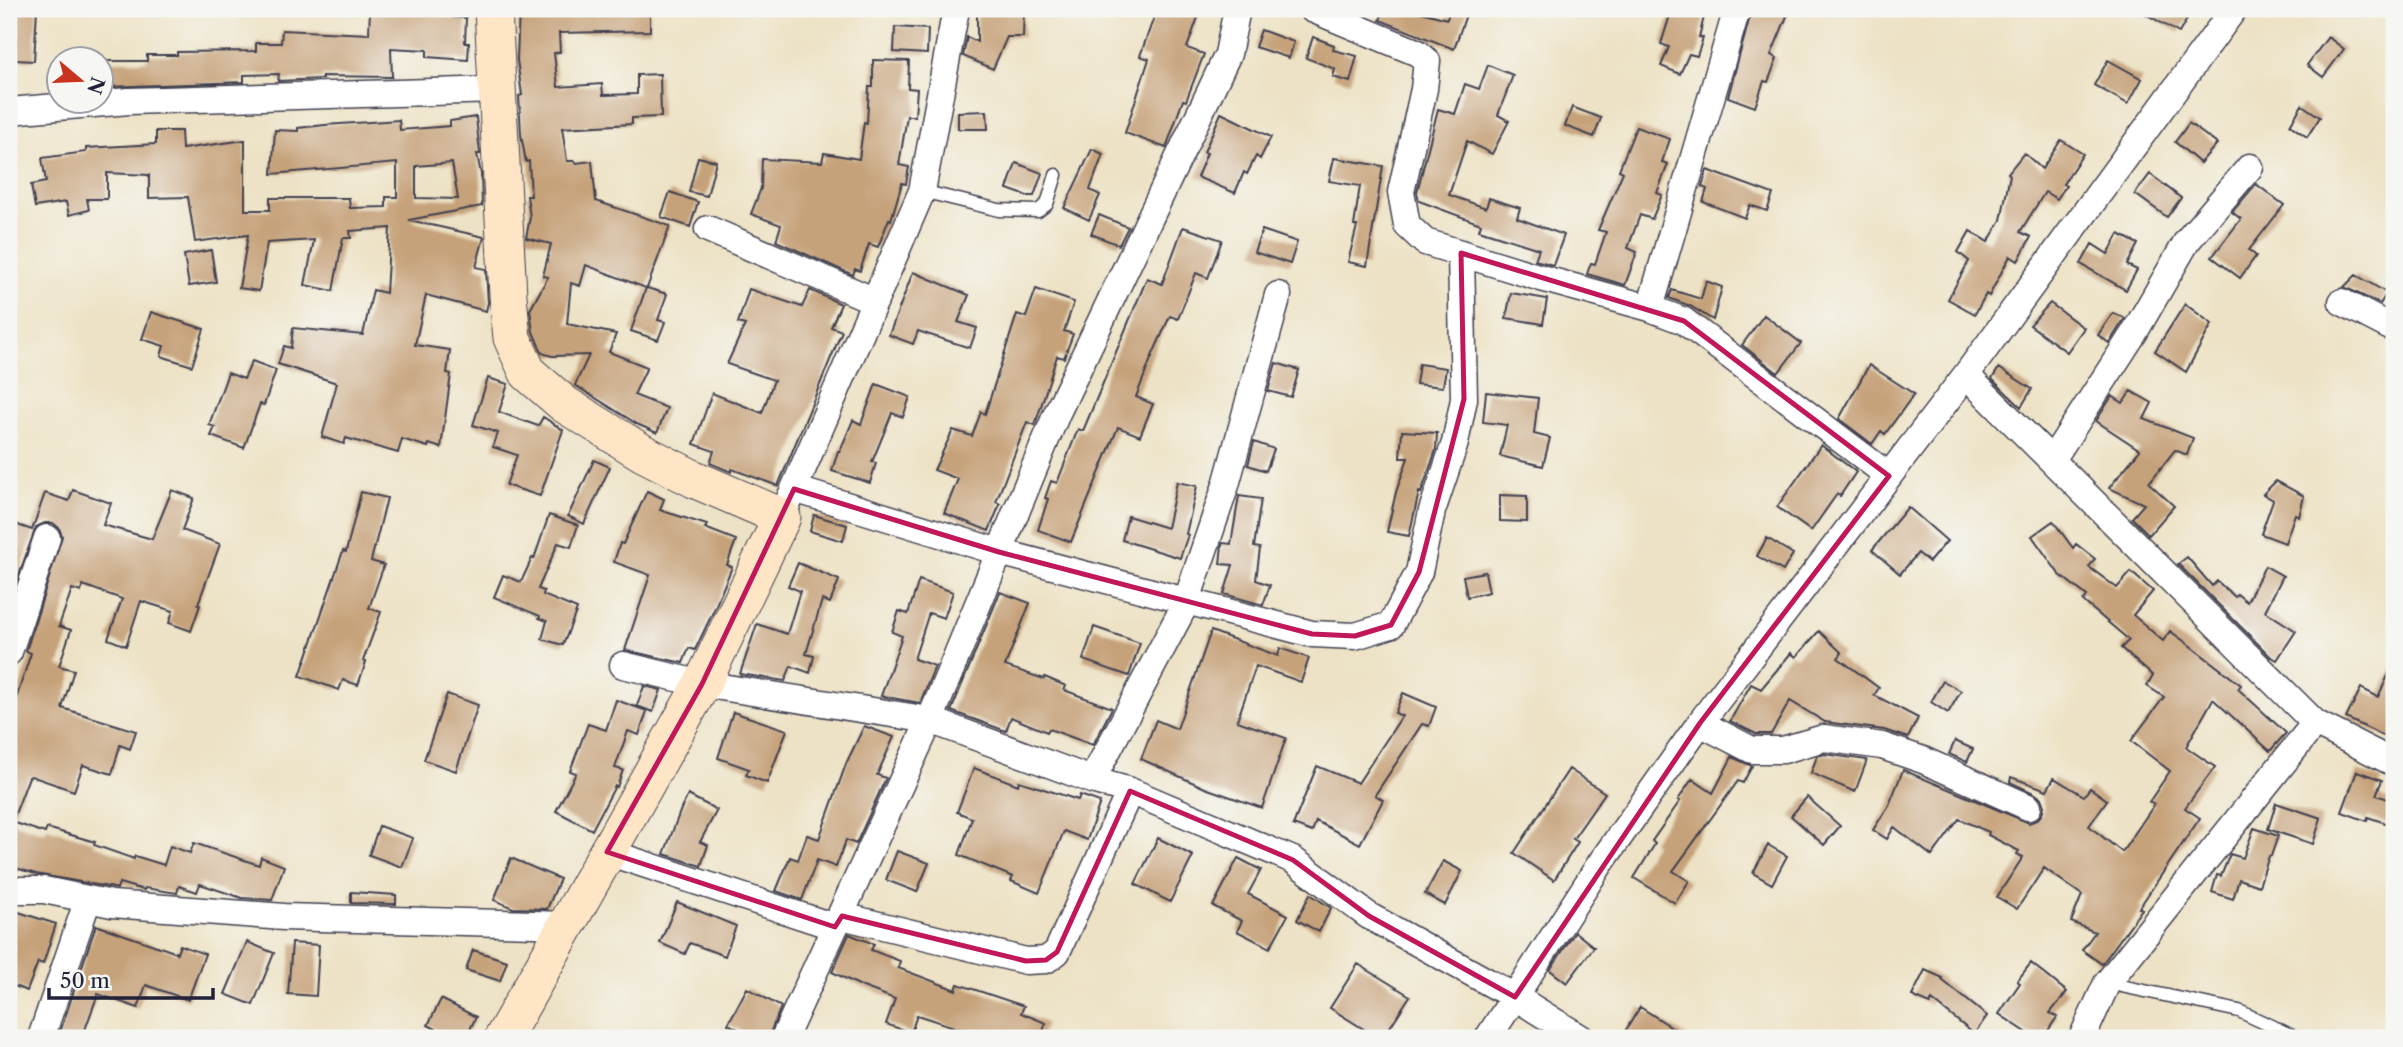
<svg xmlns="http://www.w3.org/2000/svg" width="2403" height="1047" viewBox="0 0 2403 1047" font-family="'Libre Caslon Text',serif">
  <style>
    .building { fill: #c6a27a; fill-rule: evenodd }
    .lines { fill: none; stroke-linecap: round; stroke-linejoin: round }
    .lane-casing { stroke: #403f50; stroke-width: 15 }
    .street-casing { stroke: #403f50; stroke-width: 29 }
    .secondary-casing { stroke: #403f50; stroke-width: 39 }
    .lane { stroke: #fff; stroke-width: 12 }
    .street { stroke: #fff; stroke-width: 26 }
    .secondary { stroke: #fee5c5; stroke-width: 37 }
    .marked { fill: none; stroke: #c2185b; stroke-width: 5; stroke-linejoin: round }
  </style>
  <rect width="100%" height="100%" fill="#f6f6f2"/>
  <filter id="ink" filterUnits="userSpaceOnUse"><feTurbulence type="fractalNoise" baseFrequency=".0143" numOctaves="2"/><feDisplacementMap in="SourceGraphic" scale="14" xChannelSelector="R" yChannelSelector="G"/><feConvolveMatrix kernelMatrix="1 2 1 2 8 2 1 2 1" color-interpolation-filters="sRGB"/></filter>
  <filter id="wash" filterUnits="userSpaceOnUse"><feTurbulence type="fractalNoise" baseFrequency=".00686" numOctaves="4" result="noise"/><feDisplacementMap in="SourceGraphic" scale="28" xChannelSelector="R" yChannelSelector="G"/><feGaussianBlur stdDeviation="1.57" result="paint"/><feColorMatrix in="noise" values="0 0 0 0 0 0 0 0 0 0 0 0 0 0 0 0 0 1.4 0 .05"/><feComposite in="paint" operator="in"/></filter>
  <g filter="url(#wash)">
    <rect width="100%" height="100%" fill="#ede2c5"/>
    <g id="blocks">
      <!-- building -->
      <path class="building" d="M17,9h20l-3,52 -19,-1z
        M370,9h83v8l13,1 -1,25h4l-1,17 -41,-3v-7l-36,-2 1,29 -70,-1v3l-44,2 1,-7 -35,1v7l-138,5v-26h41v-6h30v-3l79,-1v-8h25l1,-13 87,4z
        M519,9h131v22l-91,2 1,19 -6,1 4,34 44,-3 1,11 34,-1v-19l23,-1 1,43 -29,1v6l-70,4 5,33h8l1,2 16,-2 4,40 74,25 -23,62 20,6 -9,26 7,2 -7,18 -27,-9 15,-43 -60,-23 -6,21 -9,-3 -4,41 49,10 -7,18 38,15 -13,28 33,13 -10,25 -20,-9 -62,-39 14,-30 -37,1 -10,-3 -9,-21 -3,-22 18,-33 -5,-1 8,-32 -25,-6 4,-21 -3,-21h4l-2,-35 -3,1 -5,-27 -2,-39 3,-1 -5,-35z
        M977,9h47l-1,28h-16l-14,32 -30,-13 4,-19 10,5z
        M1157,9h44l-14,39 17,6 -18,47 -3,-1 -17,48 -41,-15 24,-74 -9,-3z
        M1384,9h26l37,10 3,-10h18l-14,40 -74,-29z
        M1672,9h34l-7,28 4,1 -6,18 -8,-2 -9,20 -19,-8 8,-19 -8,-3z
        M1752,9h38l-19,46 6,3 -9,24 -4,-1 -9,26 -27,-10z
        M2137,9h56l-14,24z
        M895,27l33,2 -1,25 -33,-2z
        M1261,30l33,12 -5,16 -34,-11z
        M1313,37l21,8 -1,5 24,6 -7,26 -17,-5 2,-8 -29,-11z
        M2328,37l16,12 -21,28 -16,-12z
        M873,60l36,1 -1,27 9,1 -2,27h-8l-8,49 10,2 -3,17 -4,-1 -11,37 -2,-1 -11,28 -9,-3 -9,27 -5,-2 -2,6 -77,-34 5,-16 -30,-11 10,-26 1,-29 60,3 2,-9 35,6 5,-37 3,1 2,-36h4z
        M2108,60l34,19 -14,25 -34,-19z
        M1488,65l25,10 -15,40 11,6 -17,33 -25,-13 -18,54 37,13 3,-10 31,10 -3,10 47,17 -11,30 -18,-5 4,-11 -60,-19 2,-6 -62,-23 -2,-9 21,-83 17,5 10,-30 14,5z
        M2302,105l18,12 -13,20 -17,-12z
        M1572,107l29,11 -7,19 -29,-11z
        M987,111l1,18h-30v-17z
        M1221,113l50,24 -11,22 -4,-3 -9,18 -3,-2 -9,21 -38,-16 10,-24 -3,-1z
        M476,117l4,37h-3l4,20 1,32 -73,14 75,17 -8,30 10,2 2,34 -2,8 -60,-16 -11,50 35,5 -3,23 4,1 -10,74 -12,-4 -1,3 -26,-8 -4,14 -52,-15 -2,6 -22,-7 15,-54 -59,-19 6,-18 7,2 2,-20 70,7 10,-45 13,3 4,-65 -40,3 1,7h-8l-10,53 -28,-6 9,-45 -47,3 -8,48 -20,-3 9,-53 -53,7 -7,-45 -39,1v-23l-42,-2v26h-20l2,11 -20,5 -3,-13 -31,5 -4,-22 15,-3 -4,-24 44,-6v-4l70,-4v-13h25l1,18 63,-9v70h25v-12h79l1,10 36,-1v-10h11v-34l-125,11 3,-44 23,1v-3l27,-3 74,-5 1,10 50,-4v-5zM452,163l6,36 -42,-1v-32z
        M2189,123l28,21 -17,19 -25,-21z
        M1636,127l34,12 -8,23 6,2 -11,29 5,2 -10,24 -12,-4 -12,33 9,4 -12,33 -38,-11 4,-11 4,1 11,-32 -8,-2 25,-58 -4,-2z
        M2061,140l22,14 -20,30 3,2 -9,13 -12,-7 -25,40 11,5 -13,24 -8,-5 -21,40 -3,-2 -11,20 -27,-15 21,-38 -11,-9 12,-21 18,11 13,-22 9,-45 -2,-2 16,-20 18,16z
        M1092,149l11,5 -13,36 10,5 -11,25 -25,-12z
        M698,157l18,4 -9,35 -18,-4z
        M1334,158l49,8 -16,100 -19,-4 9,-36h-3l6,-40 -31,-5z
        M1016,163l26,10 -8,23h-7l-20,-7z
        M1707,170l66,24 -6,17 -17,-6 -5,13 -42,-16 4,-13 -5,-2z
        M2150,174l31,24 -14,19 -32,-23z
        M2256,184l28,21 -35,45 7,6 -16,22 -28,-21 29,-38 -9,-7z
        M670,192l28,10 -8,25 -29,-10z
        M1099,215l29,12 -9,18 -28,-11z
        M1183,227l39,13 -14,38 -12,-5 -18,46 -8,-3 -17,38 -17,43 17,7 -13,32 -22,-9 -47,115 -33,-12 10,-31 -3,-1 6,-17 6,2 21,-54 5,2 64,-153 15,6z
        M1262,230l35,12 -7,22 -36,-12z
        M2119,234l19,10 -11,21 10,5 -11,20 -45,-26 11,-20 16,10z
        M211,250l5,32 -27,4 -5,-31z
        M913,272l56,23 -11,27 19,6 -7,20 -52,-17 -5,13 -24,-9z
        M2356,275l31,18 -7,11 -36,-17z
        M1706,281l16,6 -9,33 -23,-14 -21,-8 3,-8 29,9z
        M749,289l53,18 8,-17 31,14 -10,23 11,4 -64,155 -46,-17 -1,3 -21,-9 4,-12 -20,-7 18,-51 50,20 12,-33 -47,-16 18,-39 -7,-2z
        M1036,289l38,13 -10,29 9,3 -9,24 -7,-2 -22,69 -8,-3 -31,80 4,2 -11,27 -45,-18 14,-34 -24,-9 19,-40 19,6 9,-24 4,2 32,-100 9,3z
        M1511,293l36,6 -4,25 -37,-6z
        M2050,303l34,25 -17,24 -37,-27z
        M2185,304l27,20 -26,48 -31,-21z
        M151,312l53,17 -12,37 -31,-10 3,-10 -22,-7z
        M2113,313l12,5 -16,25 -11,-8z
        M1764,315l37,28 -23,30 -36,-28z
        M252,361l24,9 -12,35 -4,-1 -16,44 -33,-12 4,-9 -6,-2 19,-52 16,6z
        M1276,363l23,7 -8,27 -23,-6z
        M1419,364l27,4 -3,19 -27,-3z
        M1869,365l45,29 -29,40 -4,-3 -9,13 -33,-25z
        M1999,368l33,21 -11,18 -29,-28z
        M488,378l20,6 -9,28 39,14 5,-9 20,13 -23,66 -34,-11 11,-30 -24,-8 5,-14 -25,-8z
        M876,384l34,13 -7,20 -11,-4 -20,49 4,1 -6,20 -38,-12 6,-20h2l13,-31 8,4z
        M2131,391l21,12 -8,16 49,19 -6,17 -12,-5 -26,33 25,23 -25,29 -17,-17 12,-14 -35,-16 31,-38 -44,-29 16,-25 11,7z
        M1486,392l52,6 -4,36 16,4 -7,28 -43,-10 7,-31 -24,-3z
        M1402,431l35,2 -1,17 -15,43 -2,-1 -10,44 -22,-4 9,-40 12,-34h-8z
        M1254,442l20,7 -8,22 -18,-6z
        M1821,445l35,27 -16,24 -3,-2 -26,37 -34,-24z
        M594,460l16,7 -26,57 -16,-8z
        M2276,481l28,15 -5,21 -4,-3 -10,29 -24,-9 12,-34 -10,-6z
        M1177,482l20,4 -11,48 2,1 -8,23 -58,-18 6,-24 39,12z
        M73,490l38,13 -8,22 49,14 20,-49 22,8 -12,32 38,14 -22,60 2,1 -9,26 -22,-8 4,-12 -32,-10 -15,45 -18,-7 14,-40 -39,-14 -2,7 -9,-3 -13,37 12,4 -12,36 15,4 -12,38 74,23 -6,18 -10,-4 -8,29 -29,-9 -9,26 -43,-15 -2,1 -17,45 33,11 2,-5 48,14 -1,3 40,14 1,-3 29,9 6,-19 20,7 4,-10 65,22 2,-8 23,9 -12,34 -30,-2 -42,-14 -3,8 -18,-6 -2,7 -32,-5 -1,2 -25,-7 -2,6 -3,-1 -78,-14 -27,-8 5,-24 -5,-2v-136l5,1 17,-52 -5,-2 36,-115 -3,-8 -6,-5h-8l-9,4 -27,76v-81l23,8 13,-37 24,8z
        M647,491l17,8 -4,11 47,15 -2,3 31,12 -9,25 5,2 -18,43 -19,40 -6,-2 -6,15 -58,-13 25,-75 -36,-13 6,-19 3,1z
        M361,492l26,6 -16,63 13,4 -15,43 12,4 -18,49 3,1 -8,23 -15,-5 -4,10 -39,-14 43,-125 3,1z
        M1500,495l27,1v26l-27,-1z
        M1239,496l22,3 -7,48 6,1 -4,32 14,5 -7,20 -39,-11 9,-29 -13,-1 2,-19 1,-2 8,1z
        M1908,507l39,34 -18,21 -11,-9 -18,21 -28,-24z
        M549,515l29,10 -7,22 -13,-4 -20,46 6,2 -1,4 34,14 -14,36 -21,-6 5,-18 -8,-3 1,-2 -46,-19 9,-22 18,7 11,-24 2,1z
        M814,515l33,10 -4,16 -33,-10z
        M2053,521l20,27 3,-4 19,15 -6,8 28,21 14,-16 22,19 -20,24 30,26 7,-10 14,10 57,44 -3,4 48,44 -16,18 -57,-52 -27,48 29,20 -30,41 15,10 -61,90 3,1 -40,55 -20,-14 13,-18 -24,-10 11,-27 -38,-27 -27,41 -20,-12 26,-40 -6,-3 2,-3 -31,-16 1,-3 -30,-13 -27,37 -38,-29 -7,12 -14,-9 16,-25 14,-35 126,53 8,-3 5,-6 2,-8 -3,-8 -7,-5 -24,-11 1,-5 36,13 7,-12 30,18 6,-8 17,12 -18,26 33,26 32,-47 -5,-3 21,-31 -39,-30 33,-44 -17,-11 6,-10 -32,-28 8,-8 -46,-39 4,-5 -28,-22 -27,-38z
        M1767,538l26,16 -10,17 -26,-15z
        M2187,557l25,29 5,-5 18,16 2,-3 10,8 18,-36 18,10 -18,35 31,20 -19,29 -7,-4 -92,-92z
        M798,563l41,17 -9,23 -8,-3 -16,54 8,2 -4,17 -19,-7 -6,15 -45,-7 17,-50 30,10 13,-43 -12,-5z
        M1485,572l4,20 -22,5 -4,-21z
        M919,580l34,12 -9,26 -15,-5 -15,46 21,7 -15,37 -39,-7 21,-60 -10,-4 7,-21 9,3z
        M1000,592l30,11 -25,63 39,13 1,-2 21,9 -2,4 48,18 -19,37 -44,-16 -2,3 -36,-15 -5,14 -55,-20z
        M1094,627l46,16 -11,33 -46,-16z
        M1211,631l67,25 2,-8 29,10 -8,24 -45,-16 -19,55 49,17 -24,70 -57,-20 -64,-29 15,-39 21,9z
        M1819,631l23,22 -4,5 41,30 -5,7 44,23 -10,20 -24,-8 -59,-8 -35,-21 -19,33h-15l-26,-13 21,-37 10,5 30,-36 5,4z
        M2394,663v78l-48,-23 15,-30 17,9z
        M1943,681l18,10 -13,22 -17,-11z
        M644,686l17,4 -8,22 -16,-6z
        M1403,693l33,14 -7,19 -7,-2 -47,71 8,5 -23,44 -44,-23 -4,11 -19,-7 24,-59 41,17 44,-67 -7,-3z
        M447,694l31,11 -22,66 -32,-11z
        M616,700l31,11 -8,24 -11,-4 -13,37 8,2 -6,17 -2,-1 -23,44 -36,-19 20,-38 -6,-2 18,-47 18,6z
        M733,712l54,18 -20,53 -21,-8 3,-6 -31,-11z
        M864,726l30,11 -17,38 9,3 -30,66 -10,-4 -10,27 -19,-7 -15,40 -26,-9 14,-34 8,3 9,-25 12,4 27,-75z
        M1955,741l18,8 -6,13 -18,-8z
        M1825,754l42,6 -12,32 -44,-19 6,-17z
        M1732,757l20,9 -9,17 -5,-2 -65,90 16,10 -14,22 -41,-25 21,-34 -3,-3 28,-40 -2,-1 14,-21 21,14z
        M974,768l44,17 1,-4 59,19 2,-5 20,7 -13,38 -23,-9 -25,62 -28,-12 2,-4 -54,-22 13,-37 -15,-6z
        M1569,769l36,24 -32,46 5,3 -24,38 -40,-27z
        M2357,771l25,9 -6,15 18,6v25l-26,-9 -1,4 -25,-9z
        M688,795l29,15 -17,32 8,3 -7,21 -37,-12 17,-45z
        M1807,797l33,29 -16,19 -33,-29z
        M2276,803l45,15 -8,26 -45,-15z
        M379,826l34,12 -11,29 -33,-12z
        M2254,828l24,8 -7,20h-2l-10,30 -20,-7 -6,20 -21,-7 5,-17 4,1 9,-22 13,4z
        M1158,838l35,18 -23,46 -35,-18z
        M1768,845l19,11 -15,28 -19,-11z
        M897,851l32,12 -12,29 -31,-12z
        M511,858l49,21 -13,30 -34,-1 -19,-8z
        M1238,858l23,12 -13,24 40,21 -18,33 -33,-17 5,-10 -29,-15z
        M1443,861l19,10 -17,34 -20,-11z
        M351,892l45,3v9l-45,-1z
        M1310,894l21,14 -12,24 -22,-12z
        M677,902l59,24 -11,30 -35,-13 -5,11 -25,-11z
        M9,909l47,15 -13,40 -5,-2 -11,29 -18,-7z
        M96,925l81,28 3,-8 25,9 -17,46 -42,-15 -8,23 -40,-14 -16,44h-24z
        M1575,932l19,15 -27,36 -17,-13z
        M849,934l25,10 -3,6 29,11 -2,7 58,22 2,-6 66,22 -3,7 25,10 -6,15h-52l-71,-23 -6,18 -25,-9 9,-25 -32,-12 -31,-15z
        M247,942l27,11 -21,52 -28,-11z
        M292,943l27,2 -3,51 -28,-2z
        M473,950l34,11 -7,20 -34,-11z
        M2031,963l36,29 -17,21 7,4 -14,21h-8l-36,-24 21,-31 -3,-2z
        M1358,964l52,32 -27,42h-5l-48,-30z
        M1925,970l18,8 -1,2 45,36 -13,18 -42,-34 -2,4 -18,-8z
        M747,988l34,19 -13,31h-13l-27,-14z
        M441,999l35,18 -10,21h-13l-25,-13z
        M1640,1007l49,31h-68z"/>
    </g>
  </g>
  <g filter="url(#ink)">
    <use href="#blocks" fill-opacity="0" stroke="#403f50" stroke-width="2"/>
    <g class="lines">
      <defs>
        <path id="lane" d="M922,191l77,19 39,1 9,-7 9,-29
          M2107,983l132,28 58,27"/>
        <path id="street" d="M1312,9l106,44 9,8 -3,28 -23,103 6,33 18,17 116,36 109,30 34,13 205,155
          M9,111l120,-10 369,-11
          M708,229l167,72
          M2342,302l52,27
          M1650,308l87,-299
          M1966,375l349,348 79,40
          M2052,460l82,-127 53,-92 63,-74
          M794,489l205,63 313,82 43,2 36,-11 28,-53 13,-61 23,-68 9,-44 -3,-146
          M788,503l134,-312 34,-182
          M9,652l38,-114
          M623,665l79,19 228,36 162,60 38,11 163,69 76,56 146,81 66,41
          M1700,723l52,27h31l41,-12 58,8 41,14 105,47
          M1092,780l94,-177 40,-118 52,-190
          M607,852l228,75
          M9,890h35l68,14 172,13 283,8
          M842,916l184,45 20,-1 11,-8 73,-161
          M41,1038l47,-139
          M784,1038l146,-318 127,-307 171,-359 9,-45
          M1488,1038l112,-174 100,-141 266,-348 268,-366
          M2082,1038l25,-55 208,-260"/>
        <path id="secondary" d="M493,9l15,287 4,42 16,35 36,31 79,49 51,26 88,38 -80,167 -199,354"/>
      </defs>
      <!-- lane casing -->
      <use href="#lane" class="lane-casing"/>
      <!-- street casing -->
      <use href="#street" class="street-casing"/>
      <!-- secondary casing -->
      <use href="#secondary" class="secondary-casing"/>
      <!-- lane -->
      <use href="#lane" class="lane"/>
      <!-- street -->
      <use href="#street" class="street"/>
      <!-- secondary -->
      <use href="#secondary" class="secondary"/>
    </g>
  </g>
  <!-- marked area -->
  <path class="marked" d="M1461,253l223,68 205,155 -189,247 -185,274 -146,-81 -76,-56 -163,-69 -73,161 -11,8 -20,1 -184,-45 -7,11 -228,-75 95,-168 92,-195 205,63 313,82 43,2 36,-11 28,-53 45,-173z"/>
  <!-- margin -->
  <rect width="2403" height="1047" fill="none" stroke="#f6f6f2" stroke-width="35"/>
  <!-- north arrow -->
  <g transform="translate(80 80) rotate(109)"><circle r="33" fill="#f6f6f2" stroke="#a1a1a9" stroke-width="2"/>
  <path d="M0-5L12 26L0 18L-12 26Z" fill="#c8321e"/>
  <text y="-10" font-size="19" font-weight="bold" text-anchor="middle" fill="#22223b">N</text>
  </g>
  <!-- scale -->
  <path d="M49 988v10h164v-10" fill="none" stroke="#22223b" stroke-width="3.5"/>
  <text x="60" y="988" font-size="21" fill="#22223b" stroke="#f6f6f2" stroke-width="5" paint-order="stroke">50 m</text>
</svg>
